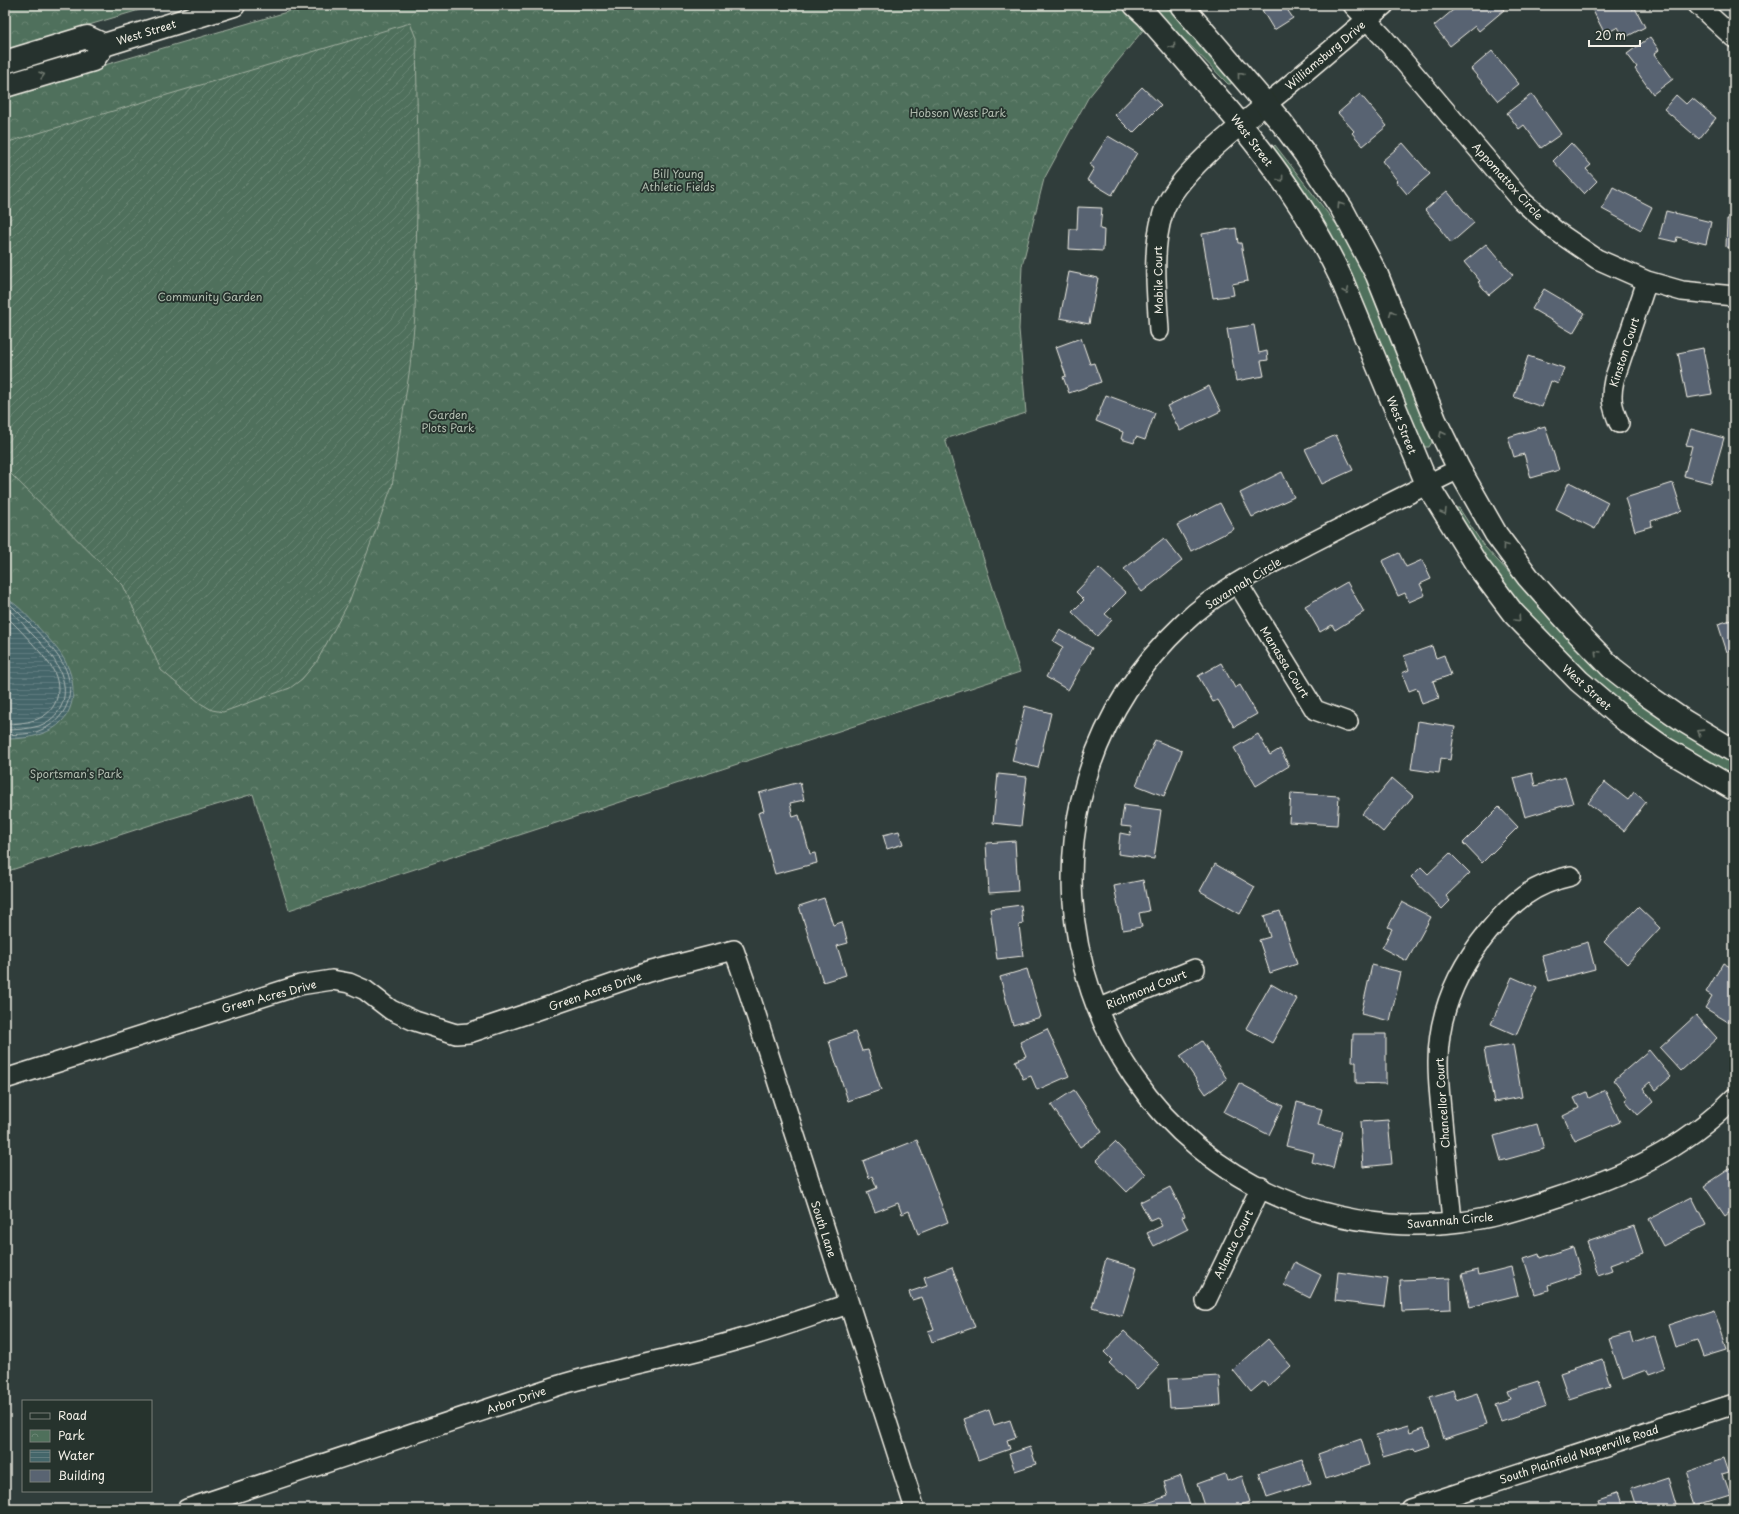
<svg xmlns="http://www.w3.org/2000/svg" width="1739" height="1514" viewBox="0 0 1739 1514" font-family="'Playpen Sans',sans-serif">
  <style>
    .grass { fill: #4f705b; stroke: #a2b0a2 }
    .park { fill: url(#park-crowns); stroke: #a2b0a2 }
    .garden { fill: url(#garden-furrows); stroke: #a2b0a2 }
    .water { fill: url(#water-rules); stroke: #8a9e9c }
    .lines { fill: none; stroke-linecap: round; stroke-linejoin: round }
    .shore { stroke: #aeb9b6; stroke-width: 1 }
    .building { fill: #596472; stroke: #f4f1e8 }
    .street-casing { stroke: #f4f1e8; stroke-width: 22 }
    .secondary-casing { stroke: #f4f1e8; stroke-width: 25 }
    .street { stroke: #26332d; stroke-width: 19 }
    .secondary { stroke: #26332d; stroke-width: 22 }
    .oneway { stroke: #6e766e }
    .labels { text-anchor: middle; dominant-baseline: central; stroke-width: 3.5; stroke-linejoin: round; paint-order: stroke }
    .street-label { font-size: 11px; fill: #f4f1e8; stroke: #26332d }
    .park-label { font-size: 11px; fill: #b2bdb0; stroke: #26332d }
  </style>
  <defs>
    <pattern id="park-crowns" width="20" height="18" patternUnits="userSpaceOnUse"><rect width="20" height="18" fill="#4f705b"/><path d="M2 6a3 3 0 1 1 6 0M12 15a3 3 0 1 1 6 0" fill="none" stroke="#698573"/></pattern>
    <pattern id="garden-furrows" width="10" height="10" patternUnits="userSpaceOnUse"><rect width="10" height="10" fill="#4f705b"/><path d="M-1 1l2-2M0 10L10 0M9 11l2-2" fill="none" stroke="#698573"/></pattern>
    <pattern id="water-rules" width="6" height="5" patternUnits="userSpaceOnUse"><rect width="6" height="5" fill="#44666a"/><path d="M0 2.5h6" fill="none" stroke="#607c7f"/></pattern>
  </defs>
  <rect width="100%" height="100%" fill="#303d3b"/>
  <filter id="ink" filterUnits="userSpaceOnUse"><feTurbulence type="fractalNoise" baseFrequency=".025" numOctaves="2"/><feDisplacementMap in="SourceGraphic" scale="8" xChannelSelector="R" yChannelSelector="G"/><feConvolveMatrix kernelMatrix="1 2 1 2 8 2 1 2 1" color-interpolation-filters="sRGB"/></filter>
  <g filter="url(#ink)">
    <!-- grass -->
    <path class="grass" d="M1149,5h19l63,74v5h-3l-44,-45z
      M63,55l1,3 -59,19v-7z
      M1275,145l75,97 19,38 64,157 -1,5 -3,5h-6l-151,-299z
      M1456,508h3l24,37 105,112 146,104v18c-22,-13 -44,-25 -65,-39 -65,-43 -121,-98 -169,-160 -17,-22 -31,-47 -46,-70z"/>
    <!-- park -->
    <path class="park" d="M5,5h151l-151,45z
      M311,5h809l24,24 -56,69 -44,81 -22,87 -3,63 7,84 -81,26 75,233 -731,238 -36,-116 -87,26 -161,52v-778z"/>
    <!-- garden -->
    <path class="garden" d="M410,23l6,15 2,115 -3,163 -5,51 -18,119 -43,116 -32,59 -15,18 -12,9 -67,24 -11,-2 -12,-7 -39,-33 -38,-85 -118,-117v-325z"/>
    <!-- water -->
    <path class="water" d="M5,598c13,6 22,18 32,28 9,10 20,21 27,33 16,28 12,64 -23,75 -11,4 -24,5 -36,5z"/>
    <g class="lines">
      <!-- shore -->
      <path class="shore" d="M5,602l6,3c17,17 35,34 49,54 18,26 11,59 -19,71 -11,5 -24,4 -36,5
        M5,608c10,5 19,18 27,26 8,8 19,19 25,31 13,23 10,50 -18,61 -11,3 -23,4 -34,4
        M5,615c16,16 32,32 45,50 14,20 10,47 -15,55 -10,3 -20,4 -30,4"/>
    </g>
    <!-- building -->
    <path class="building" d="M1259,5h25l9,13 -19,12z
      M1459,5h41l4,5 -25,21 -4,-5 -25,20 -16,-20z
      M1590,5h39l3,5 3,-2 10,19 -21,11 -6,-11 -13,7z
      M1650,37l9,13 -5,4 19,25 -20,15 -18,-25 2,-2 -10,-13z
      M1492,51l27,33 -21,17 -27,-32z
      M1142,87l19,18 -28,28 -18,-18z
      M1360,94l27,32 -24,20 -11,-13 2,-2 -16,-18z
      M1532,94l29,40 -20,14 -17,-23 -5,4 -12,-16z
      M1676,95l10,9 6,-6 24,20 -17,21 -35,-30z
      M1108,136l29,17 -25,42 -25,-15 7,-12 -4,-3z
      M1403,143l27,31 -23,20 -11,-13 1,-1 -15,-19z
      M1571,143l20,22 -5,4 11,12 -13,13 -31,-33z
      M1613,187l39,20 -11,23 -39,-21z
      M1447,191l27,32 -23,20 -11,-14 1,-1 -16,-18z
      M1078,207l24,1 -2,21 4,1 -1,21 -34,-2 1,-20h7z
      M1666,211l45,11 -5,22 -29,-7 -1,5 -17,-4z
      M1727,219h7v29l-8,-1z
      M1236,228l2,15h3l7,38 -16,3 2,11 -21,3 -11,-64z
      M1486,244l27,31 -24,20 -11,-13 2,-1 -16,-19z
      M1069,272l29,6 -9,46 -29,-6z
      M1544,289l41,24 -12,20 -41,-24z
      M1254,325l5,28 8,-2 1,9 -7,1 3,15 -28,5 -9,-52z
      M1081,338l9,26 4,-1 7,19 -32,11 -6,-16 3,-1 -10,-29z
      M1703,348l9,46 -25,4 -9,-45z
      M1528,356l36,12 -6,16 -7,-3 -9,26 -28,-10z
      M1209,386l12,25 -41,20 -13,-25z
      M1106,395l49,18 -10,27 -9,-3 -2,6 -13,-4 2,-7 -27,-11z
      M1545,426l14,44 -28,8 -7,-24 -10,3 -6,-20z
      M1691,429l33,9 -13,45 -27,-7 8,-30 -6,-1z
      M1336,435l17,35 -31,14 -17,-35z
      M1282,472l12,25 -42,20 -12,-24z
      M1569,482l39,20 -13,27 -39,-20z
      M1673,483l9,28 -31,10 1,5 -17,5 -10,-33z
      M1220,503l14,26 -43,22 -14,-26z
      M1164,538l18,23 -40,31 -18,-23z
      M1399,553l7,14 16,-7 9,19 -11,5 5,11 -16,7 -4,-9 -7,3 -16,-35z
      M1734,567v14l-6,-4z
      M1099,568l27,25 -21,21 7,6 -15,16 -25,-24 12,-12 -8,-8z
      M1347,582l17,30 -29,18 -3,-5 -12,7 -15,-26z
      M1734,619v40l-3,-9 -4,2 -9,-28z
      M1060,630l32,18 -24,42 -22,-13 17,-30 -10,-6z
      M1432,646l4,12 8,-3 7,20 -18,6 6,17 -17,6 -5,-16 -8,3 -7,-18 7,-3 -5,-14z
      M1221,663l14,25 5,-3 17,29 -23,13 -16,-27 -5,2 -15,-26z
      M1025,706l26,7 -13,55 -26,-7z
      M1418,721l37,6 -5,33 -9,-2 -2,15 -28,-4z
      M1258,734l12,21 10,-6 9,17 -33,20 -22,-38z
      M1155,740l27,11 -18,45 -28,-11z
      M1532,773l3,13 30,-9 8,26 -48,14 -11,-39z
      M998,774l29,3 -6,49 -28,-3z
      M1392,778l21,18 -30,36 -21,-18z
      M800,782l4,18 -14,3 3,14 6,-2 11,39 5,-1 2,10 -42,11 -17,-61 6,-2 -5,-18z
      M1605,782l23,18 6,-8 12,10 -22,29 -36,-28z
      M1291,793l48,3 -2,29 -48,-3z
      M1124,805l37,5 -7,49 -36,-5 2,-21 10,2 1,-8 -10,-1z
      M1499,807l19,20 -36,36 -19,-20z
      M899,831l4,13 -16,5 -4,-14z
      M1015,841l3,50 -29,2 -3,-50z
      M1450,853l20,20 -24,23 4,5 -8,8 -31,-32 10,-10 7,7z
      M1215,864l40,23 -15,27 -40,-23z
      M1143,880l6,31 -10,2 3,14 -19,3 -9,-44z
      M824,898l9,27 9,-3 6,21 -11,3 9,29 -23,7 -24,-76z
      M1402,902l29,15 -24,44 -25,-13 10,-19 -4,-2z
      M1021,905l2,19 -4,1 4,31 -26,3 -7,-50z
      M1638,907l22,21 -33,36 -23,-22z
      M1280,911l17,53 -27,9 -11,-33 11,-3 -6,-21z
      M1588,942l7,27 -46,12 -7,-26z
      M1723,963l11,6v42l-6,11 -23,-14 7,-12 -6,-4z
      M1372,965l29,7 -11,49 -29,-7z
      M1027,969l14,48 -28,8 -13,-48z
      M1512,977l25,11 -21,47 -25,-11z
      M1271,984l26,15 -25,44 -26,-15z
      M1696,1015l21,23 -36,33 -21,-23z
      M1047,1029l22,47 -32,14 -6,-14 -8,3 -8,-18 11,-5 -6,-14z
      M855,1032l7,19 6,-1 13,40 -33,11 -19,-60z
      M1353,1034h33v50l-30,-1v-21h-4z
      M1202,1041l25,38 -21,15 -26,-38z
      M1513,1044l9,53 -28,5 -10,-53z
      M1649,1050l22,27 -15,13 -6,-8 -7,6 10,14 -15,13 -13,-15 3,-2 -14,-18z
      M1239,1083l44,23 -14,29 -45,-23z
      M1074,1090l28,42 -22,15 -29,-42z
      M1605,1090l15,32 -45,19 -12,-25 16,-8 -5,-10 13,-6 2,6z
      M1297,1102l25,7 -4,16 24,6 -9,37 -21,-6 2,-9 -28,-7z
      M1388,1120l4,44 -29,3 -3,-45z
      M1537,1124l7,25 -43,12 -7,-25z
      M917,1140l31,82 -30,12 -9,-23 -7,3 -4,-11 -23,9 -8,-20 10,-4 -5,-12 -3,2 -6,-17z
      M1115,1142l31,32 -19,18 -31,-32z
      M1734,1166v32l-4,3 4,8 -9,7 -21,-30z
      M1170,1187l15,29 -3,1 6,12 -34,17 -7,-13 15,-7 -5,-9 -7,3 -10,-18z
      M1692,1197l14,28 -43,21 -14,-27z
      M1634,1226l9,27 -33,12 2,5 -14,5 -11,-33z
      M1573,1247l8,27 -33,11 1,5 -14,4 -11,-35 15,-5 1,4z
      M1106,1259l31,9 -15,48 -30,-9z
      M1295,1262l26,13 -11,23 -26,-13z
      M952,1267l23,60 -43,15 -4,-11 6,-2 -12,-32 -10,3 -3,-8 18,-6 -3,-9z
      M1511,1267l7,28 -48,12 -8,-33 16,-4 1,5z
      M1338,1272l50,7 -4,28 -49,-6z
      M1450,1278l1,31 -49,2 -2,-31z
      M1734,1301v15l-4,-14z
      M1714,1310l13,40 -23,7 -6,-17 -23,7 -7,-22z
      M1124,1331l36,34 -23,24 -28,-26 3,-3 -8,-8z
      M1630,1333l3,10 22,-7 10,32 -17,6 -2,-4 -24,9 -13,-40z
      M1268,1339l23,27 -23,21 -4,-6 -13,11 -18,-22z
      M1602,1359l8,27 -41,13 -9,-26z
      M1219,1376l2,29 -51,3 -2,-29z
      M1538,1381l8,25 -45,15 -6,-17 15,-5 -3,-8z
      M1453,1390l3,10 21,-7 10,32 -43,14 -14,-42z
      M989,1410l5,15 16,-5 6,17 -9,3 3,9 -32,11 -14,-41z
      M1408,1426l2,7 14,-5 6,18 -15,5 -1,-3 -31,9 -7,-22z
      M1361,1439l8,26 -43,14 -8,-25z
      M1030,1447l6,17 -21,7 -6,-17z
      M1724,1458l5,15 -7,2 7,20 -32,10 -11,-34z
      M1302,1459l8,24 -43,14 -8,-24z
      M1225,1474l2,7 15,-5 8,26 -22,7h-23l-8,-25z
      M1181,1476l10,33h-45l-2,-5 24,-8 -4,-14z
      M1670,1477l9,30 -6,2h-37l-6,-19z
      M1615,1494l5,15h-39l17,-6 -1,-3z"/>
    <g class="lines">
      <defs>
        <path id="street" d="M1353,5l30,32 139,164 34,30 41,28 50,22 35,10 52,5
          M1698,5l36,33
          M1159,331c-2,-39 -8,-80 4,-118 13,-41 88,-96 122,-124 33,-28 66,-56 99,-84
          M1619,423c-7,-17 -9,-25 -5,-43l33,-99
          M1459,469c-50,24 -99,49 -148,74 -44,23 -91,45 -127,80 -220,207 -97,575 206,601 33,3 80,-1 112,-10 17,-4 34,-10 50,-15 71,-23 129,-48 182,-101
          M1238,584l77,126 33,12
          M1098,1009l97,-40
          M5,1079l295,-94 32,-5 17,3 16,7 26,20 24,11 41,13 13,-1 63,-21 116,-40 86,-22 16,46 165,513
          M1452,1221c-3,-30 -6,-60 -9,-90 -2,-23 -5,-46 -5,-69 0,-49 20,-93 50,-130 24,-30 45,-48 83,-56
          M1206,1301l55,-114
          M187,1509l373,-124c60,-18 121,-28 181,-46 36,-10 71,-23 107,-35
          M1410,1509l324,-105"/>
        <path id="secondary" d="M1135,5l12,11c72,82 147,163 194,262l86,206 50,81 36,48 66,68 47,40 38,27 70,41
          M1181,5l101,118 23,31 37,55 35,66 58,145 24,49 37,65 32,43 50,56 34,35 36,28 36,25 50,30
          M5,62l82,-25 17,8
          M5,86l88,-26 11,-15 130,-40"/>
      </defs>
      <!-- street casing -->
      <use href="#street" class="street-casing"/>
      <!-- secondary casing -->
      <use href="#secondary" class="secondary-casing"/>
      <!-- street -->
      <use href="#street" class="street"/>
      <!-- secondary -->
      <use href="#secondary" class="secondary"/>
    </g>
    <!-- one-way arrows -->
    <defs><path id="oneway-chevron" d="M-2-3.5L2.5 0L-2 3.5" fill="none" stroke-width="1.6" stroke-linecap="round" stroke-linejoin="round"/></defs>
    <g class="oneway">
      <use href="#oneway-chevron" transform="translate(1173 46) rotate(49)"/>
      <use href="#oneway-chevron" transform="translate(42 75) rotate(-16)"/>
      <use href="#oneway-chevron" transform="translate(1240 75) rotate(-129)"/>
      <use href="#oneway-chevron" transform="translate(1281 179) rotate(54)"/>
      <use href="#oneway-chevron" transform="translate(1340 205) rotate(-123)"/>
      <use href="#oneway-chevron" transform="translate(1346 291) rotate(67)"/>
      <use href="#oneway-chevron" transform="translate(1392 313) rotate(-112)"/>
      <use href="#oneway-chevron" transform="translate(1442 434) rotate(-116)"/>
      <use href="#oneway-chevron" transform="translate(1444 512) rotate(59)"/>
      <use href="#oneway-chevron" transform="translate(1505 546) rotate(-126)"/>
      <use href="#oneway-chevron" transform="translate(1518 619) rotate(47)"/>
      <use href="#oneway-chevron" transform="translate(1597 653) rotate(-135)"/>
      <use href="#oneway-chevron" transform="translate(1700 732) rotate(-148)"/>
    </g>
  </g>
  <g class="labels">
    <!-- street labels -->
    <g class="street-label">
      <text transform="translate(146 32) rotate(-17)">West Street</text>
      <text transform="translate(1325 55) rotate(-40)">Williamsburg Drive</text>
      <text transform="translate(1252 140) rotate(53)">West Street</text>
      <text transform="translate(1508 181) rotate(48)">Appomattox Circle</text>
      <text transform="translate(1158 280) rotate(-91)">Mobile Court</text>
      <text transform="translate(1624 352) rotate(-72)">Kinston Court</text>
      <text transform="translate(1402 425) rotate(68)">West Street</text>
      <text transform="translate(1243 583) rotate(-32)">Savannah Circle</text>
      <text transform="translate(1285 662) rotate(58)">Manassa Court</text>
      <text transform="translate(1587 687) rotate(42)">West Street</text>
      <text transform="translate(1146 989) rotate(-22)">Richmond Court</text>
      <text transform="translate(595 991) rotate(-19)">Green Acres Drive</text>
      <text transform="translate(269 996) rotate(-15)">Green Acres Drive</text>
      <text transform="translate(1442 1103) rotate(-94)">Chancellor Court</text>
      <text transform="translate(1450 1220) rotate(-5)">Savannah Circle</text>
      <text transform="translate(824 1229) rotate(72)">South Lane</text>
      <text transform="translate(1233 1244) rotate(-64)">Atlanta Court</text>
      <text transform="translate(516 1400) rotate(-19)">Arbor Drive</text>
      <text transform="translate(1579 1454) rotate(-18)">South Plainfield Naperville Road</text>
    </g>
    <!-- park labels -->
    <g class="park-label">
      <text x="958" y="112">Hobson West Park</text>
      <text x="678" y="173">Bill Young<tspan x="678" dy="13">Athletic Fields</tspan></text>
      <text x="210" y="296">Community Garden</text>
      <text x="448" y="414">Garden<tspan x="448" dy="13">Plots Park</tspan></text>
      <text x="76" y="773">Sportsman's Park</text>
    </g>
  </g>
  <!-- margin -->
  <rect width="1739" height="1514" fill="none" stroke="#26332d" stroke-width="20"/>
  <rect x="10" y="10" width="1719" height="1494" fill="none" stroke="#f4f1e8" stroke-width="1.5" filter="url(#ink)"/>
  <!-- legend -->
  <rect x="22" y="1400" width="130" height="92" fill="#26332d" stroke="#787f78"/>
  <rect x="30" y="1413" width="20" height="6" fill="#26332d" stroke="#787f78"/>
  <text x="58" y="1420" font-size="12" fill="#f4f1e8">Road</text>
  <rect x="30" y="1430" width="20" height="12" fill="url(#park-crowns)" stroke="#787f78"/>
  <text x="58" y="1440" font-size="12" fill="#f4f1e8">Park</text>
  <rect x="30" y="1450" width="20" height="12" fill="url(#water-rules)" stroke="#787f78"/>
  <text x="58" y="1460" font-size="12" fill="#f4f1e8">Water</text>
  <rect x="30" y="1470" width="20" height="12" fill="#596472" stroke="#787f78"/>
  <text x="58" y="1480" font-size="12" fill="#f4f1e8">Building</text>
  <!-- scale -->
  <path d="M1589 40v6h51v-6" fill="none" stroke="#f4f1e8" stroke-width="2"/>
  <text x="1595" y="40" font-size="12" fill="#f4f1e8" stroke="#26332d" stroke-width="3" paint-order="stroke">20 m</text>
</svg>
